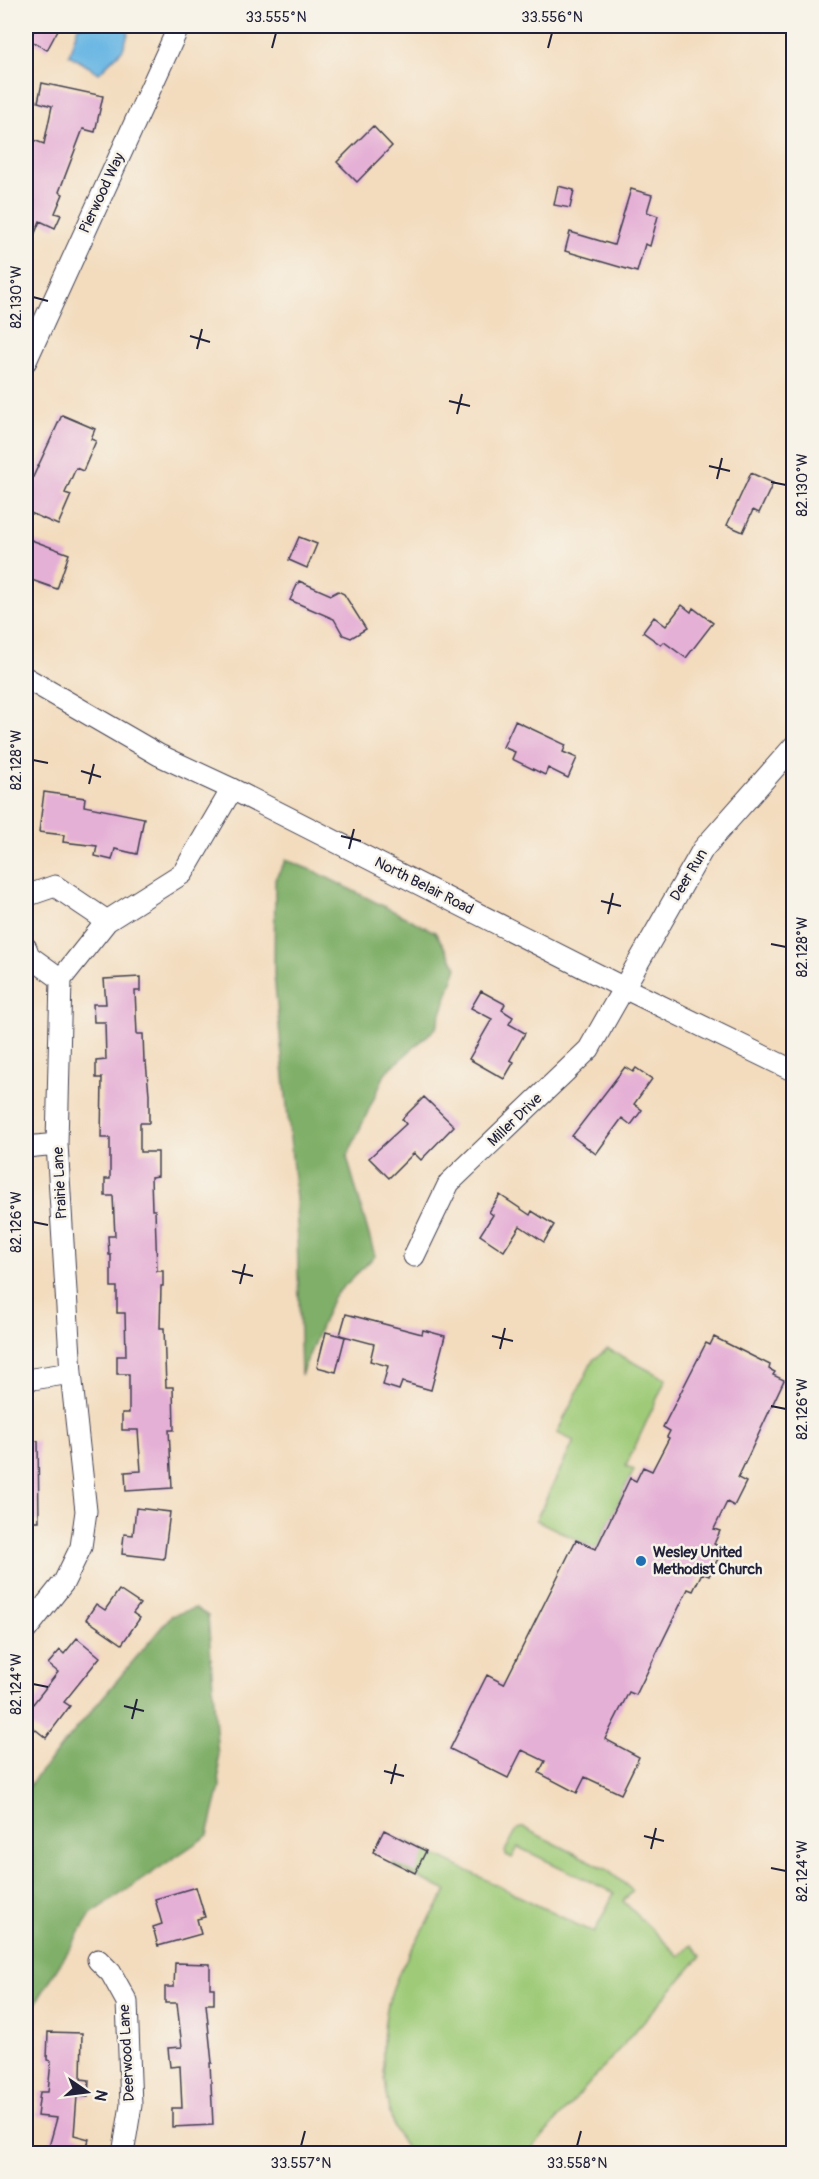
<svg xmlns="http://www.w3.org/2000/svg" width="819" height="2179" viewBox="0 0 819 2179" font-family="Pangolin,sans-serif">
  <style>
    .green { fill: #9fcb78; stroke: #60765a; stroke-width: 1.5 }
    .forest { fill: #7faf68; stroke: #506852; stroke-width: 1.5 }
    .water { fill: #6bb7e4; stroke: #466c90; stroke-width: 1.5 }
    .building { fill: #e5b0d6 }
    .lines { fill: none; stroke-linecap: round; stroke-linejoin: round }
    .minor-casing { stroke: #413e4f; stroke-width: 23 }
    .minor { stroke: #fff; stroke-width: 21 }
    .ticks { fill: none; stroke: #22223b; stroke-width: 2 }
    .poi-dot { fill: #1f6fb2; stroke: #f7f3e8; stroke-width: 2 }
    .labels { text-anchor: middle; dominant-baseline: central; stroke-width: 5; stroke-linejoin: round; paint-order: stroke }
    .street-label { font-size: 15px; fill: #22223b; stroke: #f7f3e8 }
    .poi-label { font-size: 15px; font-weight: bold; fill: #22223b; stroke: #f7f3e8; text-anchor: start }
    .neatline { fill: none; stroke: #22223b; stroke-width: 2 }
    .ticks-label { font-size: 15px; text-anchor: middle; fill: #22223b }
  </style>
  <rect width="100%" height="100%" fill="#f7f3e8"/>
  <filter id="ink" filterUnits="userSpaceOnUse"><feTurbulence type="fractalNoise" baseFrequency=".0167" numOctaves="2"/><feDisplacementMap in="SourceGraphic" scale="12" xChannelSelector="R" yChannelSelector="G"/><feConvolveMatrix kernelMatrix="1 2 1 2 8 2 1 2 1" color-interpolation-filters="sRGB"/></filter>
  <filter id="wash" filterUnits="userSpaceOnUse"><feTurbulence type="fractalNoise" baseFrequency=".008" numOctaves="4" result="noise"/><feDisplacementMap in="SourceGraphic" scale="24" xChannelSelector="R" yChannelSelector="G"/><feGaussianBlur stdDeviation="1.35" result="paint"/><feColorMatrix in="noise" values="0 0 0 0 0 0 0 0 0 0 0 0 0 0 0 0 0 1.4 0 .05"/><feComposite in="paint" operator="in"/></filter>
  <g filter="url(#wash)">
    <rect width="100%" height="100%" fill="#f3dcbe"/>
    <!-- green -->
    <path class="green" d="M608,1349l58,30 -40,87 8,4 -38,79 -60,-29 38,-79 -17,-8 36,-73z
      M520,1828h4l82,41 27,22 -10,10 56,55 12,-11 10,11 -173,197h-119c-5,-8 -13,-18 -16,-28 -13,-43 -15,-103 3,-145 13,-31 34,-60 51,-89l-54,-26 10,-26 191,94 20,-40 -96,-46 -6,11 -6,-3 -1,-4 11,-20z"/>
    <!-- forest -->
    <path class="forest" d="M286,860l30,12 119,60 22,35 -21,61 -50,44 -39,85 28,99 -42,41 -32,78 -5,-176 -22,-224 1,-96z
      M195,1608l13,8 12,171 -12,48 -117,79 -65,105v-230l145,-173z"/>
    <!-- water -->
    <path class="water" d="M78,26h45l6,5 -6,18 -24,24 -30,-18z"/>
    <g id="blocks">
      <!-- building -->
      <path class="building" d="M36,26h24l-13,24 -18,-10z
        M42,83l61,13 -8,36 -12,-3 -24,63 4,2 -8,19 6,2 -6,13 -15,-7 -14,34v-118l18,7 8,-38 -14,-4z
        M373,126l19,20 -35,36 -20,-20z
        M558,186l16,4 -4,18 -16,-3z
        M631,189l21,6 -5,17 11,4 -8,30 -5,-2 -8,28 -72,-21 5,-19 44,13z
        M62,415l33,14 -4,10 5,2 -13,30 -7,-3 -11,25 6,2 -13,30 -32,-14v-19z
        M751,473l22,10 -14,30 -6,-3 -10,22 -16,-7z
        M299,537l18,7 -10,24 -18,-8z
        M26,538l43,16 -12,35 -31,-11z
        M299,581l32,14 7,-4 6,3 22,35 -15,9 -8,-3 -9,-16 -44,-19z
        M682,605l9,7 2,-4 20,15 -27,35 -22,-16 -3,3 -18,-13 11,-15 12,9z
        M515,721l51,24 -3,7 14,6 -9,20 -20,-10 -3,7 -33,-16 3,-7 -12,-5z
        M44,792l41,6 -1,8 60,12 -7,36 -22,-5 -3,11 -17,-4 2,-10 -34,-4 1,-7 -25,-3z
        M140,977v14h-5l2,43h6l1,28h2l3,32v29h-9v29h18v24l-7,1 1,33h3l2,61h6v15h-2l-1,42h4l2,59h7l1,43h-5l3,58 -46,3 -1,-19 16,-1 -3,-41h-16v-17h7v-39h-12v-18h9l-1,-43h-8v-26h-6v-32h-2l-1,-19h7l-2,-40h-8v-17h5v-41h-9l1,-60h-6v-17l10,-1 -1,-38h-11l-1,-18h13l-2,-25z
        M481,991l24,13 -3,6 11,7 -4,7 16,9 -15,27 4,2 -10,17 -35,-20 23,-40 -21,-11z
        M625,1067l8,5 3,-4 16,11 -18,25 8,6 -11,15 -9,-7 -26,36 -24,-18z
        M424,1097l30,29 -33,34 -7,-7 -25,25 -20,-20 37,-34 -4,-5z
        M500,1195l30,20 2,-4 22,14 -10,17 -24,-16 -16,25 -24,-16 13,-20 -4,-3z
        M346,1314l76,20 1,-4 22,6 -14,54 -29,-8 -3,8 -16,-5 5,-19 -18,-5 4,-17 -34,-9z
        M326,1332l19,5 -9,35 -19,-5z
        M714,1337l56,28 -1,4 6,3 -2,3 11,5 -46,98 8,4 -12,24 -7,-4 -13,27 6,2 -6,13 9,5 -14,27 -7,-3 -9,18 -5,-2 -52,106 -7,-3 -24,47 34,18 -18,37 -36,-17 -8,16 -38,-20 6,-12 -23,-11 -14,28 -58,-29 37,-74 17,9 72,-144 20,9 34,-71 6,3 7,-14 9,4 17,-33 -2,-1 3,-6 -7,-4 43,-84 4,2z
        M38,1441l1,80h-13v-79z
        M136,1508l34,4 -6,47 -42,-5 2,-20 9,1z
        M119,1590l21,14 -7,9 7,5 -18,26 -36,-25 10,-15 9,6z
        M77,1638l23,19 -36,45 6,4 -24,32 -20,-16v-24l7,6 25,-32 -10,-8 12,-14 4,4z
        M384,1830l42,21 -11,22 -42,-21z
        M196,1887l9,30 -8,2 4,15 -43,12 -5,-19 9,-3 -7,-25z
        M175,1963l35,1v24h4v16h-8l6,59h-2l3,62 -41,2v-19h10l-2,-42 -10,1 -2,-19 14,-1 -5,-44h-12v-16h9z
        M48,2032l34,1 -1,46 8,1 -1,17 -11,-1 -3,39 15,4 -4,15h-38l10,-36 -20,-2 3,-24h8l3,-31 -4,-1z"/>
    </g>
  </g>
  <g filter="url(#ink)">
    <use href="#blocks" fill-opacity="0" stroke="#413e4f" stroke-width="1.5"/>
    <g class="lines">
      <defs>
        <path id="minor" d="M26,361l153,-335
          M26,678l133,77 73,34 392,199 170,83
          M26,896l29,-10 52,35
          M26,948l3,8 32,23
          M26,1147l31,-3
          M414,1256l35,-73 140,-134 114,-200 91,-103
          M26,1380l45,-7
          M26,1630l38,-48 17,-35 5,-36 -15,-138 -14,-229 4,-165 46,-58 76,-48 49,-84
          M98,1960l13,13 16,29 4,103 -8,49"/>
      </defs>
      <!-- minor casing -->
      <use href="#minor" class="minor-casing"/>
      <!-- minor -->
      <use href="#minor" class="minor"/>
    </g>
  </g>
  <!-- ticks -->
  <path class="ticks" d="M272,48l4,-15M548,48l4,-15M33,297l15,4M190,336l20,6M197,349l5,-20M449,401l21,5M457,414l5,-20M709,466l21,5M717,479l5,-21M771,482l15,3M33,760l15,3M81,771l20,6M89,784l5,-20M341,836l20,5M349,849l5,-20M601,901l20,5M608,914l5,-21M771,944l15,3M33,1222l15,3M232,1271l21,5M240,1284l5,-20M492,1336l21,5M500,1349l5,-21M771,1406l15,3M33,1684l15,3M124,1706l20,5M132,1719l5,-20M384,1771l20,5M391,1784l5,-20M644,1836l20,5M651,1849l5,-21M771,1868l15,3M301,2146l4,-15M577,2146l4,-15"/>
  <!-- markers -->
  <circle class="poi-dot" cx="641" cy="1561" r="6"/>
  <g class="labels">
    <!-- street labels -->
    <g class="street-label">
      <text transform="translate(102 193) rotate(-65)">Pierwood Way</text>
      <text transform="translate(689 875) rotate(-59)">Deer Run</text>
      <text transform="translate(424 886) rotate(27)">North Belair Road</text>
      <text transform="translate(515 1120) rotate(-44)">Miller Drive</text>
      <text transform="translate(60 1183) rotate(-93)">Prairie Lane</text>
      <text transform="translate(127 2053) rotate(-93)">Deerwood Lane</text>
    </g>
    <!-- poi labels -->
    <g class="poi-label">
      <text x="653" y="1552">Wesley United<tspan x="653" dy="17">Methodist Church</tspan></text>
    </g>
  </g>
  <!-- margin -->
  <rect width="819" height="2179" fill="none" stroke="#f7f3e8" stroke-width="66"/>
  <!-- north arrow -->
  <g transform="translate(87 2092) rotate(104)" stroke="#f7f3e8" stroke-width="4.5" paint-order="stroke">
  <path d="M0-4.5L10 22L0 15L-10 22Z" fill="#22223b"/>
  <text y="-9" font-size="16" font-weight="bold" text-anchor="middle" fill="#22223b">N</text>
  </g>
  <rect x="33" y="33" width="753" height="2113" class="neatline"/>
  <g class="ticks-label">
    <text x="276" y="22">33.555°N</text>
    <text x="552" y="22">33.556°N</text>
    <text transform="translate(16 297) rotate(-90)" y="5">82.130°W</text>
    <text transform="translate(802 485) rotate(-90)" y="5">82.130°W</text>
    <text transform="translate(16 760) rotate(-90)" y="5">82.128°W</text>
    <text transform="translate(802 947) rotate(-90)" y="5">82.128°W</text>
    <text transform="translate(16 1222) rotate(-90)" y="5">82.126°W</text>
    <text transform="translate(802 1409) rotate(-90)" y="5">82.126°W</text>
    <text transform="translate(16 1684) rotate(-90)" y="5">82.124°W</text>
    <text transform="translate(802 1871) rotate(-90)" y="5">82.124°W</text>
    <text x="301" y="2168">33.557°N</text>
    <text x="577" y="2168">33.558°N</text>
  </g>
</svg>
